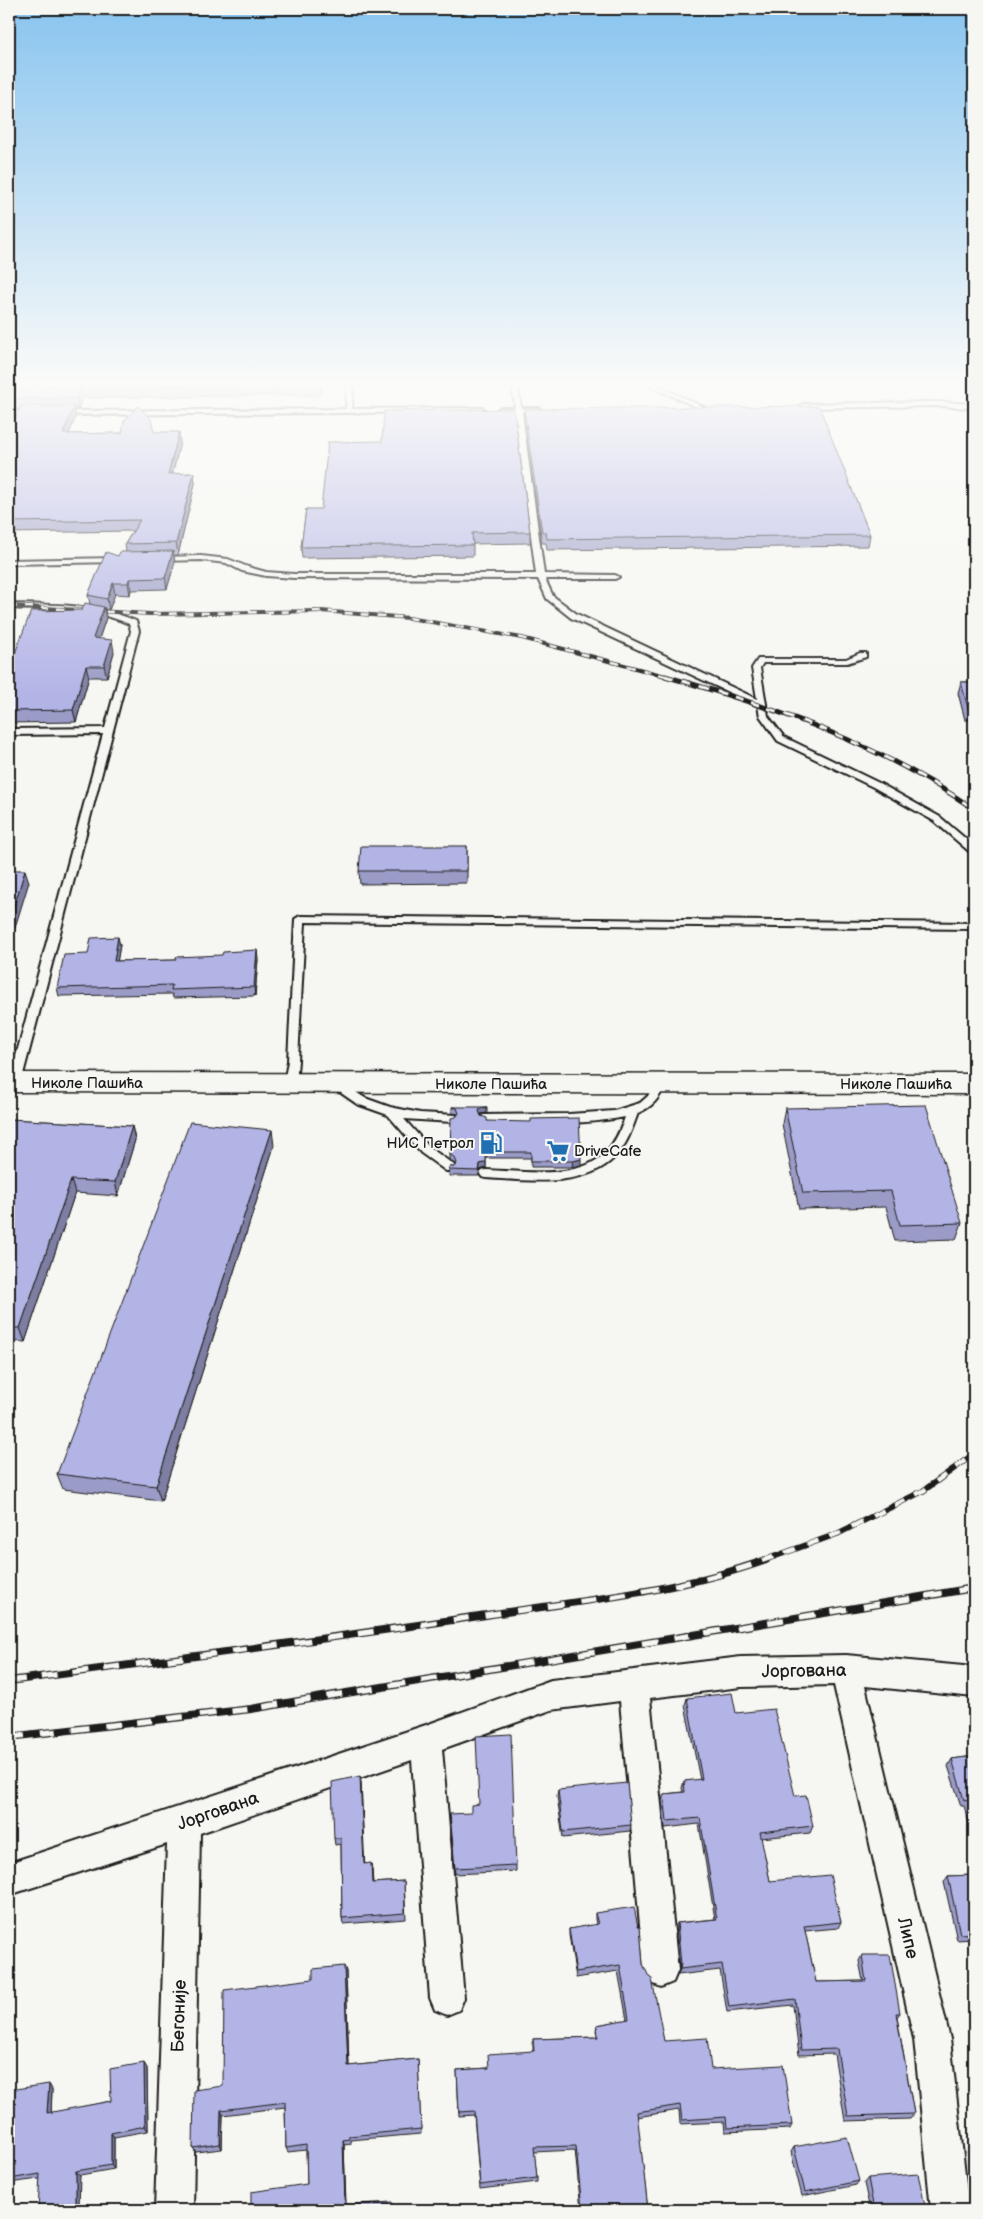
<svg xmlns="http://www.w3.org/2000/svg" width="983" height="2219" viewBox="0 0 983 2219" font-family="'Balsamiq Sans',sans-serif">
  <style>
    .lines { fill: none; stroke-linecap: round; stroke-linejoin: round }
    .lane-casing { stroke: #1c1c1c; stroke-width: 4 }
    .street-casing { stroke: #1c1c1c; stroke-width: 4 }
    .secondary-casing { stroke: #1c1c1c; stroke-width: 3 }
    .lane { fill: #f6f6f2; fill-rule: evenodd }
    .street { fill: #f6f6f2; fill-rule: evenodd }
    .secondary { fill: #f6f6f2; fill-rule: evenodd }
    .rail-far3-casing { stroke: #1c1c1c; stroke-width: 4 }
    .rail-far2-casing { stroke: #1c1c1c; stroke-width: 5 }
    .rail-far1-casing { stroke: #1c1c1c; stroke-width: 6 }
    .rail-casing { stroke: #1c1c1c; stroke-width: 8 }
    .rail-far3 { stroke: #f6f6f2; stroke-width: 2.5; stroke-dasharray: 8; stroke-linecap: butt }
    .rail-far2 { stroke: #f6f6f2; stroke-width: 3; stroke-dasharray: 9; stroke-linecap: butt }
    .rail-far1 { stroke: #f6f6f2; stroke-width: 4.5; stroke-dasharray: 12; stroke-linecap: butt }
    .rail { stroke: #f6f6f2; stroke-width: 5.5; stroke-dasharray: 16; stroke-linecap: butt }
    .wall { fill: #9a9bc6; stroke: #1c1c1c }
    .shaded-wall { fill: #7d7ea1; stroke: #1c1c1c }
    .building { fill: #b3b4e6; stroke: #1c1c1c }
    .labels { text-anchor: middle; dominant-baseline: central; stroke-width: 4; stroke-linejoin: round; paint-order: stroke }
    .street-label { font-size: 15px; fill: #1c1c1c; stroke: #f6f6f2 }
    .poi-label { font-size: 15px; fill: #1c1c1c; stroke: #f6f6f2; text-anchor: end }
    .near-street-label { font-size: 18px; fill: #1c1c1c; stroke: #f6f6f2 }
  </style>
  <rect width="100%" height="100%" fill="#f6f6f2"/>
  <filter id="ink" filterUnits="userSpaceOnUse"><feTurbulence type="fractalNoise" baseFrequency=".02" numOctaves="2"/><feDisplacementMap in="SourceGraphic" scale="10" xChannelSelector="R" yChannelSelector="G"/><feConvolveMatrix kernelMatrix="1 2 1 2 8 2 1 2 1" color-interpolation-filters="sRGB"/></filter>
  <g filter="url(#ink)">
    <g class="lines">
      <defs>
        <path id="lane" d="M347,386h6l-1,23 130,-1 3,2 -3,2 -422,3 -3,-2 3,-2 286,-2z
          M512,386h6l3,22h18l3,2 -3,2h-17l22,162 71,1 4,2 -4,2h-70l8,17 24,18 180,85 -5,-31 6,-9h88l14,-6h6v4l-19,6h-84l-3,5 8,48 16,21 95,46 61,34 34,29v8l-3,-1 -37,-32 -61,-34 -95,-46 -18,-25 -2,-10 -187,-88 -24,-19 -9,-20 -244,-1 -28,-2 -24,-5 -16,-8 -25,-3 -41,1 -4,-2 4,-2 41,-1 27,3 20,8 18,5 28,2h242l-21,-162h-15l-3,-2 3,-2h15z
          M649,386h9l48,22 -5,1z
          M938,402l36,2v4l-36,-2 -135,2 -3,-2 3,-2z
          M9,411h23l3,2 -3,2h-23z
          M117,558l4,2 -1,2 -111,2v-4z
          M9,604c44,1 86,-1 127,17l3,10 -118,451 -6,4 -6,-4 94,-348 -94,1v-6l96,-1 26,-97 -2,-7c-38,-17 -79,-14 -120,-16z
          M300,916l674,7v6l-669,-7 -7,139 -2,22 -6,4 -6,-4 4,-22 7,-142z
          M335,1079l30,19 25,9 30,6 36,2 2,3 -2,3 -4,1 -48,-3 25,28 25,18 2,3 -2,3h-8l-25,-18 -33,-38 -31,-11 -26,-18 -2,-3 2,-3z
          M660,1080l6,4c-7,15 -14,23 -28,29 -6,16 -11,32 -23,44 -30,32 -90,23 -129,21l-4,-1 -2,-3 2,-3 4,-1c36,1 95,11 121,-19 9,-10 14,-22 18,-34 -45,9 -92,6 -138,5l-4,-1 -2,-3 2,-3 86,-1 45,-3 26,-8 8,-7 8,-15z"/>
        <path id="street" d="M846,1655l128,12v30l-109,-11 85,353 19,171h-38l-17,-171 -80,-354 -93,2 -91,11 28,272 -5,12 -12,5 -12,-5 -5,-12 -24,-269 -69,9 -109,39 22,249 -5,12 -12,5 -12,-5 -5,-12 -18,-238 -212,73 -7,377h-38l12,-366 -158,51v-32l417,-138 125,-45 190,-23z"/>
        <path id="secondary" d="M9,1073l965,1v20l-965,-2z"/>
      </defs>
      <!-- lane casing -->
      <use href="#lane" class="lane-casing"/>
      <!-- street casing -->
      <use href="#street" class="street-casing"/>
      <!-- secondary casing -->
      <use href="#secondary" class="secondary-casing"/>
      <!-- lane -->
      <use href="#lane" class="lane"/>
      <!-- street -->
      <use href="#street" class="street"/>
      <!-- secondary -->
      <use href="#secondary" class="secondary"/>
      <defs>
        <path id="rail-far3" d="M9,606l141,8 171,-3 88,7 113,20 147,39"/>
        <path id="rail-far2" d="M665,676c111,32 212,67 309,133"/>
        <path id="rail-far1" d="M762,1561l75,-27 86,-43 51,-37"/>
        <path id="rail" d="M9,1681c159,-21 318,-42 477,-66 94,-14 191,-23 280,-55
          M9,1737l242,-28 723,-121"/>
      </defs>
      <!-- rail-far3 casing -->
      <use href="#rail-far3" class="rail-far3-casing"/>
      <!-- rail-far2 casing -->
      <use href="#rail-far2" class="rail-far2-casing"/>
      <!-- rail-far1 casing -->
      <use href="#rail-far1" class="rail-far1-casing"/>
      <!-- rail casing -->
      <use href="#rail" class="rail-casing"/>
      <!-- rail-far3 -->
      <use href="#rail-far3" class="rail-far3"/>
      <!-- rail-far2 -->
      <use href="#rail-far2" class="rail-far2"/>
      <!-- rail-far1 -->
      <use href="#rail-far1" class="rail-far1"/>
      <!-- rail -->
      <use href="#rail" class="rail"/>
    </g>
    <!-- wall -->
    <path class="wall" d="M9,386h313l-1,9 -239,3 -4,11h-4l2,7 -7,18 110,-2 1,11 -8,31 22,-1 1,11 -17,71h-4l1,7 -8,27 -36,1 -1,5 -15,-1 -6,16 -4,-1 1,9 -7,21 15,13 -7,25h-18l-13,45 -67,1v-54l81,-65 -2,-9 30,-39 8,-4 -1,-8 8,-13 -124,2v-103l2,-2 9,-19 -8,1 1,7 -4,10z
      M524,409l346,126 -2,11 -321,4 -1,-7h-4l-18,-123z
      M306,509l224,23v11l-57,1v12l-171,2 -1,-11z
      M961,682h13v38h-9l-7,-27z
      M467,846v37l-107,1 -1,-13z
      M120,945l-3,16 141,-2 -3,37 -82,2 -1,-4 -113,2 -2,-8 31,-34z
      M452,1107l35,6 -6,1v1l6,6 94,44 -9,2h-41v-9h-45v10l-6,2 -1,6h-30v-9h5l2,-2 -6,-5v-6l6,-37 2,-2v-1l-6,-1z
      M785,1108l177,115 -6,16 -61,2 -9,-34 -87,2 -17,-85z
      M9,1119l123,7 3,14 -17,56 -43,-3 -50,149 -16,-1z
      M274,1146l-113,355 -98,-12 -6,-15z
      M687,1698l49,15 59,83 18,30 -3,7 -49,5 9,43 71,41 -3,6 -33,3 11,51 47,-1 -4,-20 3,-6 38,58 -3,4 17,97 -4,5 -65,2 -11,-67 -35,1 -6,-50 -66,7 -7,-42 -42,5 2,-6 -4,-40 1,-6 38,-4 -16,-95 -34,4 -3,-27 2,-7 19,-2 -1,-4 2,-7 16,-1 -15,-75z
      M974,1756v85l-10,-35h-3l-13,-40 4,-7z
      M361,1782l3,82 8,6 1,13 31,-2 2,38 -63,5 -1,-6 -1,-74 -6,1 -1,-7z
      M558,1790l73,35 -1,6 -67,7 -6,-42z
      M450,1814l66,51v6l-61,3z
      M974,1875v64l-17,1 -13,-58 4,-6z
      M595,1913l48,51 21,77 47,28 81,56 -2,4 -65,3 -1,-10 -44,2 -1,-14 -42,7 11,93h-67l-6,-60 -41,2 3,26v4l-57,7 -6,-74 -15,1 -2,-46 31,-2 45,-17v-12l64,-2 -1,-7 1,-5 30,-5 -9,-49 -42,7 -7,-43v-6l27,-4 -1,-6z
      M346,1971l3,95 69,-7 3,75 -71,6 1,4 -7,1 2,60 47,1 -142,4 56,-26 -1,-34 -18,2 -2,-4 -1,-41 -62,8 -1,34 -26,3 -3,-4 30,-62 90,-107z
      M147,2068l1,63 -34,6v32l-34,6 -41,4 -30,4v-93l43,-1 -1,24 60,-12z
      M794,2147l65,34 -3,4 -54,11 -11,-44z
      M868,2178l58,32h-56l-6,-27z"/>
    <!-- shaded-wall -->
    <path class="shaded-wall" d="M80,388l2,10 -4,11 -2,-11z
      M11,406l2,11 -4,10v-16z
      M74,406l2,10 -11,28 -2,-10z
      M179,432l1,11 -10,42 -2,-11z
      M194,473l1,11 -17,71 -2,-12z
      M173,551l2,11 -8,27 -2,-11z
      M129,579l2,11 -1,5 -2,-12z
      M113,583l2,11 -6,16 -2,-11z
      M104,607l2,11 -11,32 -2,-12z
      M112,640l2,12 -7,25 -3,-11z
      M86,666l3,11 -13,45 -3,-12z
      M25,870l4,12 -20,65v-24z
      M118,937l2,8 -4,25 -2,-9z
      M257,950l1,9 -3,37 -1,-9z
      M487,1107v6l-6,1 -2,3v-6l2,-3z
      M132,1126l3,14 -17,56 -3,-14z
      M272,1130l2,16 -113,355 -5,-15z
      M581,1159v6l-9,2 1,-6z
      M486,1162v6l-6,2 -1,6 1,-12z
      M71,1180l4,13 -50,149 -5,-14z
      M360,1776l1,6 4,88 -1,-6z
      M371,1863l1,7 1,19 -1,-6z
      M344,1966l2,5 3,100 -1,-5z
      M144,2063l3,5 1,63 -3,-5z
      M49,2084l3,5 -1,29 -4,-5z
      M221,2110l2,5 -1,34 -2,-5z
      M111,2133l3,4v32l-3,-4z
      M343,2140l1,5 2,64 -1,-4z
      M76,2171l4,4 -1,35h-3z"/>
    <!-- building -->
    <path class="building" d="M9,386h206l-135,2 -4,10 -67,1z
      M21,406h53l-11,28 59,-1 2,-12 14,-15 13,13 3,13h25l-11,42 26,-1 -18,70 -51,1 15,-24 -131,2v-92l2,-2z
      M819,406l51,129 -323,4 -1,-7h-4l-18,-123z
      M514,409l16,123 -58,1 1,12 -172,2 5,-38h15l7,-67 54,-1 2,-30z
      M173,551l-8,27 -36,1 -1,4h-15l-6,16 -19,-4 18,-43 12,4 2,-4z
      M85,603l19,4 -11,31 19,2 -8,26h-18l-13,44 -64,1v-42l22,-58 51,-1z
      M961,682h13v26h-6z
      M361,846h106v25h-108z
      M9,870h16l-16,53z
      M118,937l-4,24 62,-1v-3l46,-2 1,-3 34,-2 -3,37 -83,3 1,-5 -115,3 7,-33 24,-1 3,-16z
      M926,1105l36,118 -62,2 -9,-34 -88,2 -18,-85z
      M452,1107h35l-6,1 -2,3 2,5 6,2v3l44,1v-3l48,-1 2,41 -8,2h-42v-9h-45v10l-6,2 -1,7 -30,-1v-3h5l3,-4 -2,-5 -5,-4 1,-36 5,-1 3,-4 -2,-5z
      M9,1119l123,7 -17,56 -44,-2 -51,148h-11z
      M190,1122l82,8 -116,356 -99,-12z
      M732,1693l4,20 38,-4 21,87 11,-1 7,31 -53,6 10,49 60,-6 11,47 -37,4 12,56 50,-1 -4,-26h28l10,58h-4l18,101 -66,2 -11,-67 -36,1 -6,-51 -66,8 -7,-43 -42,5 1,-5 -4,-41 40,-4 -17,-101 -33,3 -3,-27 21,-2 -1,-11 18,-2 -15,-81z
      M511,1734l5,131 -61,3 -5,-54 21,-1v-8l8,-1 -3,-68z
      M974,1756v66l-6,-23 -4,1 -12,-41z
      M360,1776l4,88 7,-1 1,20 32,-2 1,32 -63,5 -1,-80h-7l-2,-56z
      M627,1783l4,42 -68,7 -5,-42z
      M974,1875v58l-14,1 -12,-58z
      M634,1907l4,20h2l3,37 6,13 3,2 12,62 43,-3 4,31 72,-4 9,60 -65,3 -1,-11 -44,3 -2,-15 -43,7 11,98h-66l-6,-64 -42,1 3,31 -57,7 -6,-74 -15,1 -2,-42 32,-2 -1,-14 46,-3 -1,-12 65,-2 -1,-12 32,-6 -9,-54 -44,7 -7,-43 29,-5 -3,-11z
      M344,1966l4,100 70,-7 3,70 -72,7v3l-6,1 2,65 47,-3v8h-141v-18l56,-8 -1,-39 -20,3 -1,-46 -64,8 -1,34 -27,4 1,-58 29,-4 1,-96 89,-11v-10z
      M144,2063l1,63 -34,7v32l-35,6v39h-38l2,-36 -31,5v-89l40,-6 -2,29 64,-12 -1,-32z
      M847,2137l12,44 -54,11 -11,-45z
      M918,2174l8,36h-52l-6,-32z"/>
  </g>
  <!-- sky -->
  <linearGradient id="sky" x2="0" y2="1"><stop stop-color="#88c4ef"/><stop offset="0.55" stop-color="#fbfbf9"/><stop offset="1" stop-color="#fbfbf9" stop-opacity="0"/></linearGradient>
  <rect width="983" height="697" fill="url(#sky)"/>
  <!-- icons -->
  <defs>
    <symbol id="fuel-bare" viewBox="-9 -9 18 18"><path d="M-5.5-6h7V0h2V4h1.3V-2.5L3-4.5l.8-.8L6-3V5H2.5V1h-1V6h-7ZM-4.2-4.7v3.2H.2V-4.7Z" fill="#1f6fb2" stroke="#f6f6f2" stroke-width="2.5" paint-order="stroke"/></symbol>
    <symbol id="supermarket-bare" viewBox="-9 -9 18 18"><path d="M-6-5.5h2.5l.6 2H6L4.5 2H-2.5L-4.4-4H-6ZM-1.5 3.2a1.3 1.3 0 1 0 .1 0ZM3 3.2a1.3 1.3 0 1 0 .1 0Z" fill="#1f6fb2" stroke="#f6f6f2" stroke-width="2.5" paint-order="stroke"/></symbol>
  </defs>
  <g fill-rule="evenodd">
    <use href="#fuel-bare" x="475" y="1127" width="32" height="32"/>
    <use href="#supermarket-bare" x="542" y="1135" width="32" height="32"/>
  </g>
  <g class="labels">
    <!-- street labels -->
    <g class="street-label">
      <text x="87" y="1083">Николе Пашића</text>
      <text x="491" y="1084">Николе Пашића</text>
      <text x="896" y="1084">Николе Пашића</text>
    </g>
    <!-- poi labels -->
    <g class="poi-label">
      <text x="474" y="1143">НИС Петрол</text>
      <text x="574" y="1151" text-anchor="start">DriveCafe</text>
    </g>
    <!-- near-street labels -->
    <g class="near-street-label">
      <text transform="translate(804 1671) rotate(-1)">Јоргована</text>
      <text transform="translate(218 1811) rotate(-19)">Јоргована</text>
      <text transform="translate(908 1938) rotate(77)">Липе</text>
      <text transform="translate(179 2016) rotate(-88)">Бегоније</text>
    </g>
  </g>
  <!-- margin -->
  <rect width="983" height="2219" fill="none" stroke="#f6f6f2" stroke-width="30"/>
  <rect x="15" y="15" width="953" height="2189" fill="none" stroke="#1c1c1c" stroke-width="2" filter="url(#ink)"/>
</svg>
